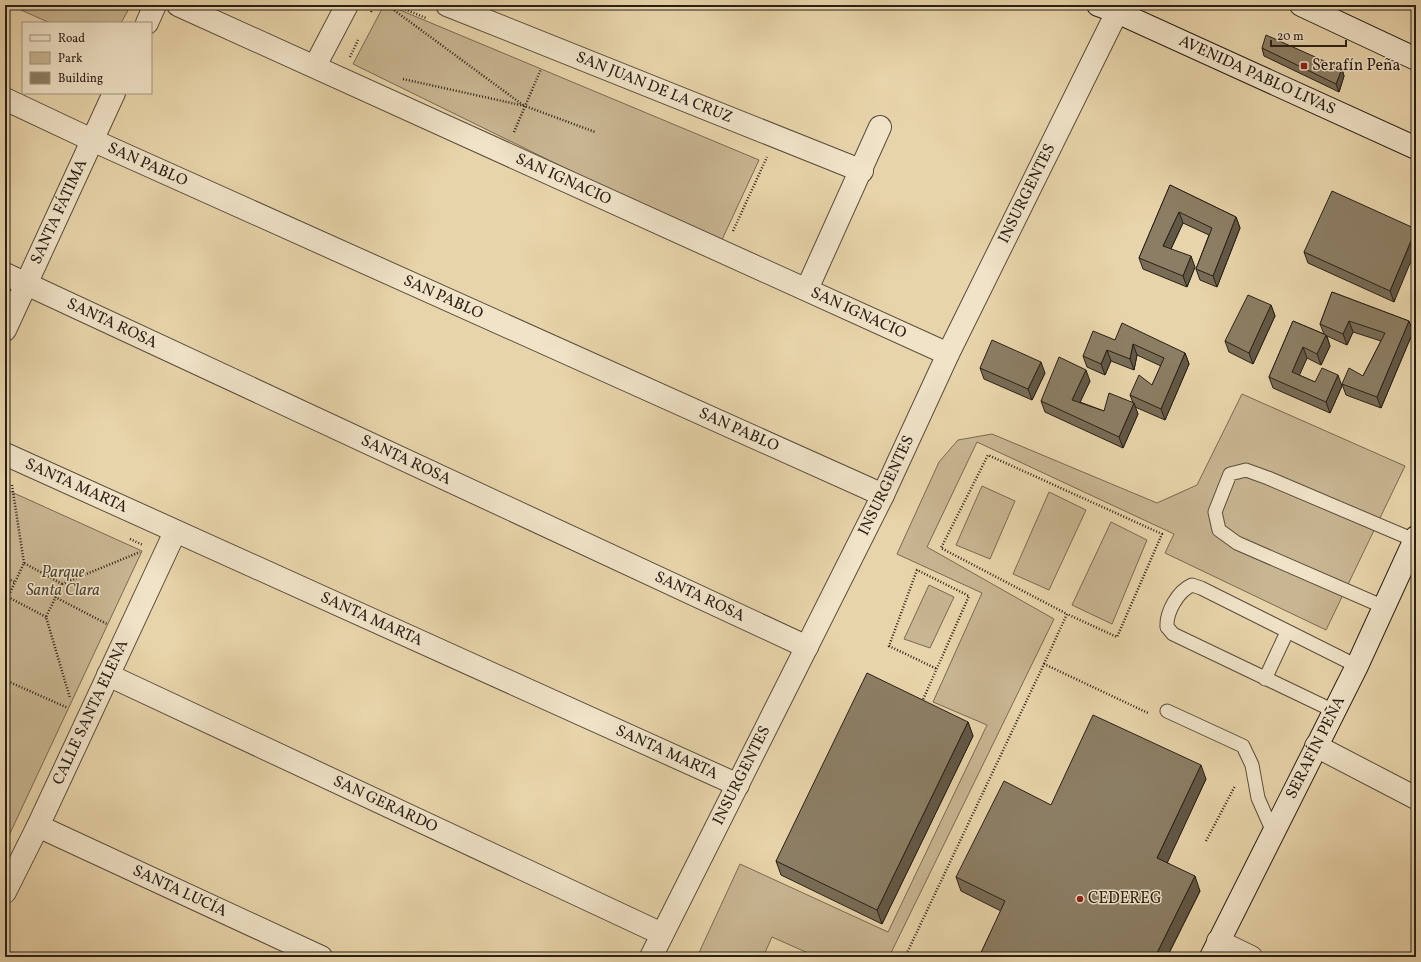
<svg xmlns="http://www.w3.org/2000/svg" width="1421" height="962" viewBox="0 0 1421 962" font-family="Vollkorn,serif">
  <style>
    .green { fill: #c8b591; stroke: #786a54 }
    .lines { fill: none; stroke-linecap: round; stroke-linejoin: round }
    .lane-casing { stroke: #594d3c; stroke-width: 15 }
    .street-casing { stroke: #594d3c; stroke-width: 24 }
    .secondary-casing { stroke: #292018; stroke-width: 24 }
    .path { stroke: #292018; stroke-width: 2.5; stroke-dasharray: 1 2; stroke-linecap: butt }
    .lane { stroke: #f0e3c8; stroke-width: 13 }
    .street { stroke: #f0e3c8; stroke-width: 22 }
    .secondary { stroke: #f0e3c8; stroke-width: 22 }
    .wall { fill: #786c56; stroke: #292018 }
    .shaded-wall { fill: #625846; stroke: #292018 }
    .building { fill: #8c7e64; stroke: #292018 }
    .poi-dot { fill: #8f2418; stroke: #f0e3c8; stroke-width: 1.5 }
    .labels { text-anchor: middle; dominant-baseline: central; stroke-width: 3; stroke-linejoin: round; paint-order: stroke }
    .poi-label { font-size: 16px; fill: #292018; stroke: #f0e3c8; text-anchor: start }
    .street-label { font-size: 16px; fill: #292018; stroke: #f0e3c8 }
    .park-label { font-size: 16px; font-style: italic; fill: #514536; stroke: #f0e3c8 }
  </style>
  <rect width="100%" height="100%" fill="#e8d4aa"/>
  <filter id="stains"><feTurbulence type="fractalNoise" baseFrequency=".005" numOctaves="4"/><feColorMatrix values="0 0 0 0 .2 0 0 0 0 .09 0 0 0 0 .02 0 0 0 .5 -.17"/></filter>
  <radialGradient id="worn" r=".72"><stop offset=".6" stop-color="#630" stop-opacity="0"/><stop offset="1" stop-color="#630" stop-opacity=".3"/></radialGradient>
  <!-- green -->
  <path class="green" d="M10,5h121l-10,18h-71z
    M384,5h4l371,155 -39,84 -367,-180z
    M1242,394l163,72 -79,164 -161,-77 9,-19 -197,-92 -50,105 127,72 -165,338h-72l-45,-20 -9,20h-66l43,-93 148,68 99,-207 -54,-23 49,-109 -85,-39 42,-92 19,-22 34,-6 165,69 40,-18z
    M982,486l33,15 -25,58 -34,-14z
    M5,489l137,62 -137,293z
    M1049,492l37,18 -37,80 -36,-16z
    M1111,522l36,18 -35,84 -40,-19z
    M929,585l25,12 -24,51 -26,-9z"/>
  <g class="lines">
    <defs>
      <path id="lane" d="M1384,607l-147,-64 -18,-13 -4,-18 15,-38 16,-4 22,8 146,62
        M1265,679l22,-47
        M1167,711l76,35 9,19 6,33 15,34
        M1334,711l-161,-77 -6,-7c-1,-15 11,-36 25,-42l9,3 156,78"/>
      <g id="street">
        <path id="s1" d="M178,5l770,349"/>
        <path id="s2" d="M447,5l415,166"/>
        <path d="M147,23l8,-18"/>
        <path d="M315,66l32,-61"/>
        <path id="s3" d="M5,99l87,41 791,355"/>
        <path id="s4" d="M5,274l802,373"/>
        <path d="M807,289l73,-162"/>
        <path id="s5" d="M5,330l109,-237"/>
        <path id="s6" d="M5,454l733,331"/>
        <path id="s7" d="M108,675l554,259"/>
        <path d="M1316,746l100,52"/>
        <path id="s8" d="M38,826l283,131"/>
        <path id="s9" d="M5,892l33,-66 137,-294"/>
        <path d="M1218,941l33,16"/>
        <path id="s10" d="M651,957l232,-462 65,-141 169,-342"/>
      </g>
      <g id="secondary">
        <path id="s11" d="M1098,5l19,7 299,136"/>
        <path d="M1301,5l115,54"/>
        <path id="s12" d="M1211,957l146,-291 59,-129"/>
      </g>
    </defs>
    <!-- lane casing -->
    <use href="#lane" class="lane-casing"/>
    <!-- street casing -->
    <use href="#street" class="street-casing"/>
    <!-- secondary casing -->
    <use href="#secondary" class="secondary-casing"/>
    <!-- path -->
    <path class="path" d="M387,5l136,100
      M394,5l32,13
      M371,12l4,-7
      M350,57l8,-17
      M403,79l122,27 70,26
      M514,132l27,-63
      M733,231l34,-74
      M12,485l12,78
      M130,539l13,6
      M5,578l10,4
      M62,584l78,-32
      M55,597l52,27
      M46,617l-38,-20 16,-34 38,21 -16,33 24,81
      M1044,664l23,-50 50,23 45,-103 -174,-79 -47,93 126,66
      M5,680l63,28
      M922,702l47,-106 -52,-26 -28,76 48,23
      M1206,841l29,-55
      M905,957l139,-293 104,49"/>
    <!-- lane -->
    <use href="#lane" class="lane"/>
    <!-- street -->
    <use href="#street" class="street"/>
    <!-- secondary -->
    <use href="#secondary" class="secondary"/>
  </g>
  <!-- wall -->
  <path class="wall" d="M1262,48l80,21 2,7 -5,16 -75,-36z
    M1170,185l66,32 4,11 -23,59 -17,-7 -4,-11 13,-34 -26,-12 -12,26 24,18 -8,20 -44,-18 -4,-11z
    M1416,229l-22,73 -86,-39 -4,-11z
    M1332,292l77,29 4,11 -32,76 -35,-13 -4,-11 21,-8 18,-35 -28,-9 -6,13 -20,-9 3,10 -9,19 -14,-7 -8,17 16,7 27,4 -12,27 -57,-25 -4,-11 24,-56 31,13 -4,-10z
    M1271,305l4,11 -22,48 -24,-12 -4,-11z
    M1115,340l70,13 4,11 -24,56 -30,-13 3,7 -15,34 -78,-36 -4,-11 49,-20 -10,21 24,9 29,-8 -3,-8 22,-10 9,-19 -24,-11 -3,15 -23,-9 -6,14 -18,-8 -4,-11z
    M980,368l65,5 -13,27 -48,-21z
    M968,722l5,14 -91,188 -101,-49 -5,-14z
    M1206,779l-39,83 33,29 -33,66h-188l22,-46 -40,-20 -5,-14 95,-72z"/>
  <!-- shaded-wall -->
  <path class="shaded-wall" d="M1342,69l2,7 -5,16 -3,-8z
    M1179,212l4,11 -16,34 -4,-11z
    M1236,217l4,11 -23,59 -4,-11z
    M1416,229v20l-22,53 -4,-11z
    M1191,256l4,11 -8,20 -4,-11z
    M1271,305l4,11 -22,48 -4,-11z
    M1349,321l4,11 -6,13 -4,-11z
    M1409,321l4,11 -32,76 -4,-11z
    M1326,335l4,11 -9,19 -4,-11z
    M1133,344l4,11 -3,15 -4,-11z
    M1303,347l4,11 -11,25 -4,-11z
    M1107,350l4,11 -6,14 -4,-11z
    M1185,353l4,11 -24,56 -4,-11z
    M1041,362l4,11 -13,27 -4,-11z
    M1086,370l4,11 -14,30 -4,-11z
    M1338,375l4,11 -12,27 -4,-11z
    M1134,403l4,11 -15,34 -4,-11z
    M968,722l5,14 -91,188 -5,-14z
    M1201,765l5,14 -43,93 -6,-14z
    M1195,876l5,15 -33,66h-12z"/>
  <!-- building -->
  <path class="building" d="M1266,35l76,34 -6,15 -74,-36z
    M1170,185l66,32 -23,59 -17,-7 16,-41 -33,-16 -16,34 28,10 -8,20 -44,-18z
    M1332,191l84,38 -26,62 -86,-39z
    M1332,292l77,29 -32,76 -35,-13 7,-16 14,8 22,-43 -36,-12 -6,13 -23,-10z
    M1248,295l23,10 -22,48 -24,-12z
    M1293,321l33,14 -9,19 -14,-7 -11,25 23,10 7,-14 16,7 -12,27 -57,-25z
    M1122,323l63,30 -24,56 -31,-14 9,-20 13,10 12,-27 -31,-14 -3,15 -23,-9 -6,14 -18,-8 10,-25 22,9z
    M992,340l49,22 -13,27 -48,-21z
    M1059,357l27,13 -14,30 32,11 5,-18 25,10 -15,34 -78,-36z
    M867,673l101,49 -91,188 -101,-49z
    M1093,715l108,50 -44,93 38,18 -40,81h-37l-6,-3 -2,3h-131l26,-56 -49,-24 48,-96 47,24z"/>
  <!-- markers -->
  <g class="poi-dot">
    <rect x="1300" y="62" width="8" height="8" rx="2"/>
    <circle cx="1080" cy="899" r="4"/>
  </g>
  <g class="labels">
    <!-- poi labels -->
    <g class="poi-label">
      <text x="1312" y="66">Serafín Peña</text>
      <text x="1088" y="899">CEDEREG</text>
    </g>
    <!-- street labels -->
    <g class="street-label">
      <text stroke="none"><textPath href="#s11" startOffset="174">AVENIDA PABLO LIVAS</textPath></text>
      <text stroke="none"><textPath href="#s2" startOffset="223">SAN JUAN DE LA CRUZ</textPath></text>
      <text stroke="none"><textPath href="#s3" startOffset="157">SAN PABLO</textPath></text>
      <text stroke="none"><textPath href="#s1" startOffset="423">SAN IGNACIO</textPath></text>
      <text stroke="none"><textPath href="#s10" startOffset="851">INSURGENTES</textPath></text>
      <text stroke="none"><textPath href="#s5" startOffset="130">SANTA FÁTIMA</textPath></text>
      <text stroke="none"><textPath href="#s3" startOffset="481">SAN PABLO</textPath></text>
      <text stroke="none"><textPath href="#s1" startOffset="747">SAN IGNACIO</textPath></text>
      <text stroke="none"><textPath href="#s4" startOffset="118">SANTA ROSA</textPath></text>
      <text stroke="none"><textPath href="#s3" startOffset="805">SAN PABLO</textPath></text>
      <text stroke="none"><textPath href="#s4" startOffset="442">SANTA ROSA</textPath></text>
      <text stroke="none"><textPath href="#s10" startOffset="527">INSURGENTES</textPath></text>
      <text stroke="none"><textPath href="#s6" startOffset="78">SANTA MARTA</textPath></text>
      <text stroke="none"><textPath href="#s4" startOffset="766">SANTA ROSA</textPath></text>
      <text stroke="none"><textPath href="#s6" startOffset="402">SANTA MARTA</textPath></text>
      <text stroke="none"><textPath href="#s9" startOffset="199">CALLE SANTA ELENA</textPath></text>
      <text stroke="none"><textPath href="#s12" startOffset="234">SERAFÍN PEÑA</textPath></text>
      <text stroke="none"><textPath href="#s6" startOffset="726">SANTA MARTA</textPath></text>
      <text stroke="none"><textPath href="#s10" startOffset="203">INSURGENTES</textPath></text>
      <text stroke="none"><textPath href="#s7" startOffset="306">SAN GERARDO</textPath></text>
      <text stroke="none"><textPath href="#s8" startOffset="156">SANTA LUCÍA</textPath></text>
    </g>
    <!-- park labels -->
    <g class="park-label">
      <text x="63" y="573">Parque<tspan x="63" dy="18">Santa Clara</tspan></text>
    </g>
  </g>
  <!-- margin -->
  <rect width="1421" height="962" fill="none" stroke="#e8d4aa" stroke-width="20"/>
  <rect x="6" y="6" width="1409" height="950" fill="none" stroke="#292018" stroke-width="2"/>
  <rect x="10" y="10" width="1401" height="942" fill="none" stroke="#292018"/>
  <!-- legend -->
  <rect x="22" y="22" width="130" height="72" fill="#f0e3c8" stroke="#a09582"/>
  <rect x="30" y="35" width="20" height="6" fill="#f0e3c8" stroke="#a09582"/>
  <text x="58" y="42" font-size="12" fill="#292018">Road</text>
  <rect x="30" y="52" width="20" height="12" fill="#c8b591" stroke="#a09582"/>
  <text x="58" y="62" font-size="12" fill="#292018">Park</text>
  <rect x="30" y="72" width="20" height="12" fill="#8c7e64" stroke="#a09582"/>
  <text x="58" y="82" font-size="12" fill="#292018">Building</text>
  <!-- scale -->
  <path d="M1271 40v6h75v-6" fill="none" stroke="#292018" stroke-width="2"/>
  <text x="1277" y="40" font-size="12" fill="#292018" stroke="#f0e3c8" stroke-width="3" paint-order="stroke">20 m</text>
  <rect width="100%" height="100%" filter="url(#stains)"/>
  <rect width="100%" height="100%" fill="url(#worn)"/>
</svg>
